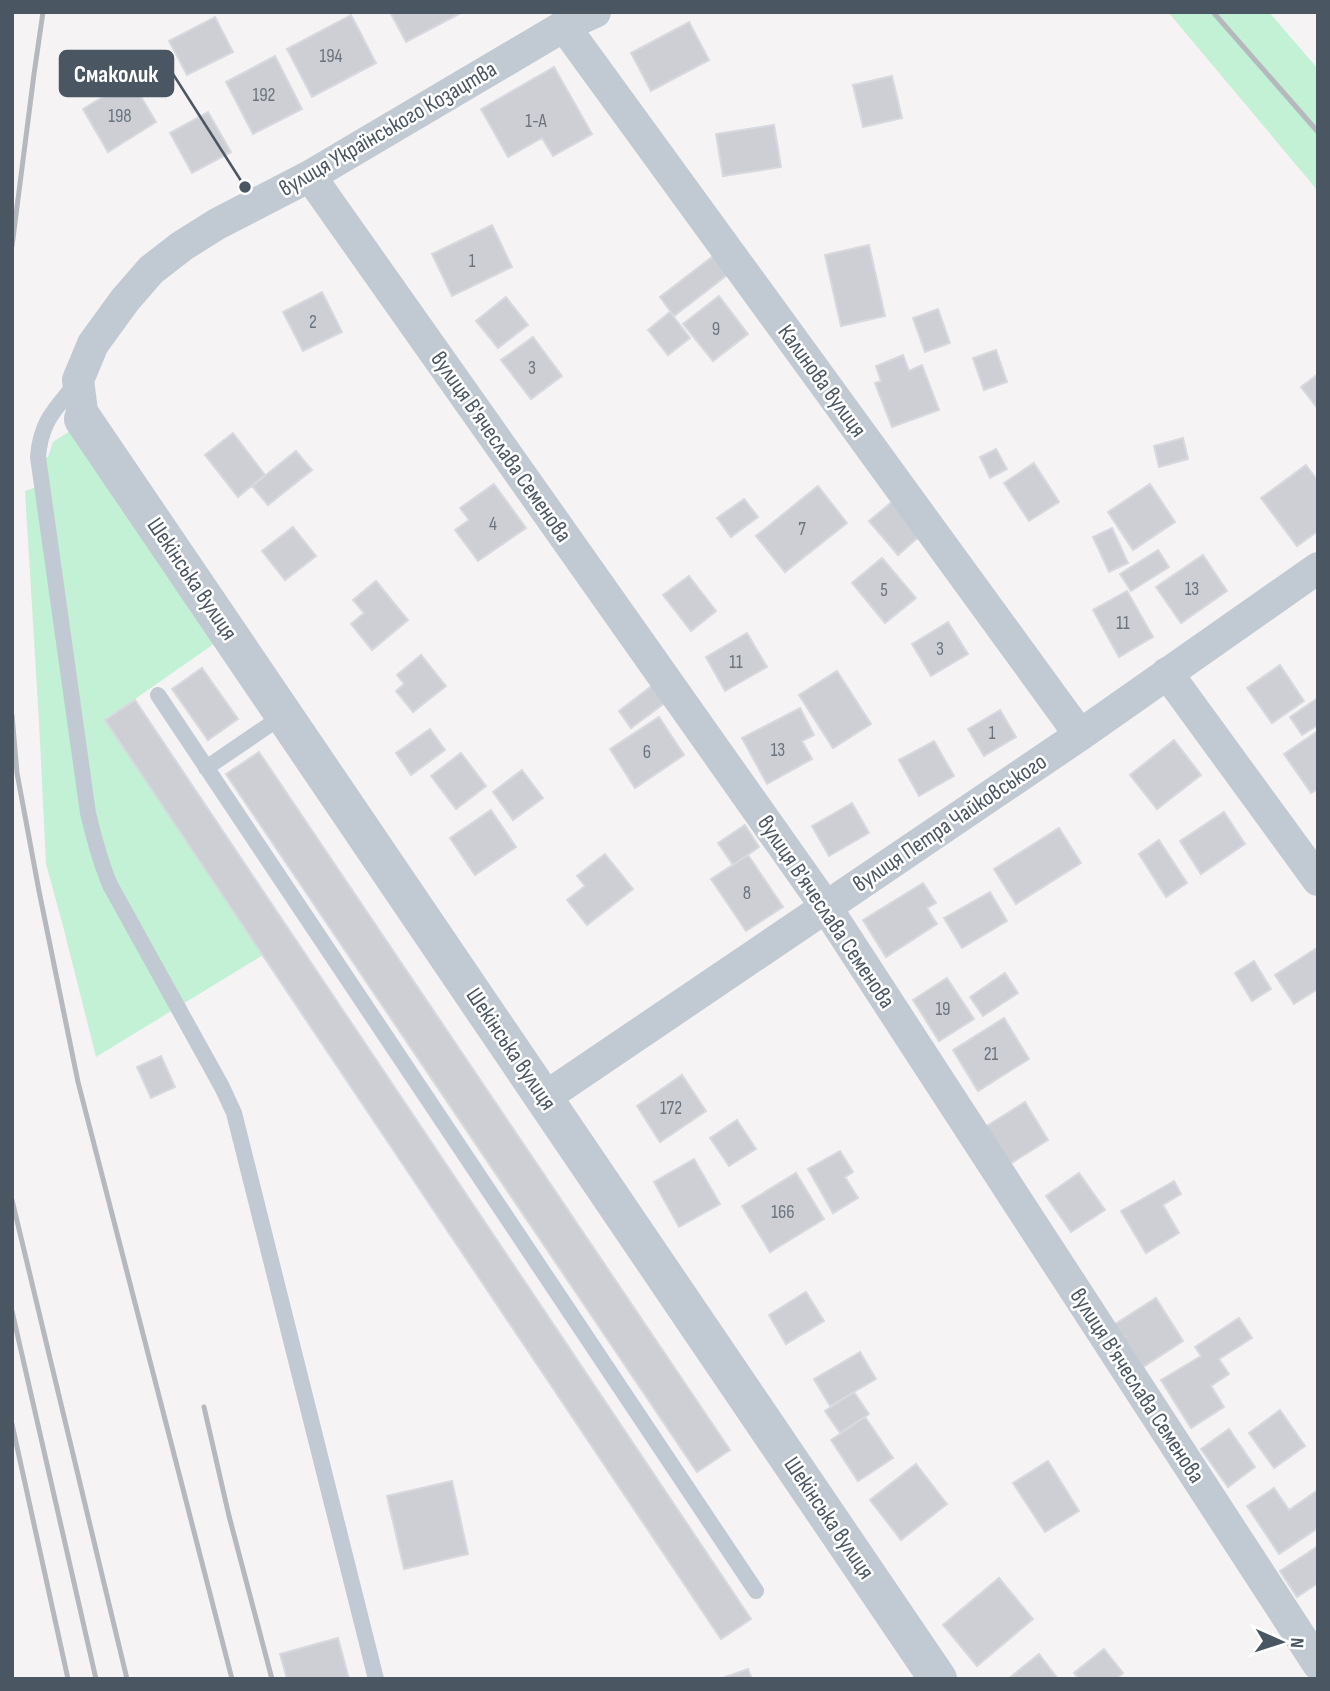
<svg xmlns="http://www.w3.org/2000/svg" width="1330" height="1691" viewBox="0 0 1330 1691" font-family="'Sofia Sans Condensed',sans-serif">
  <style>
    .green { fill: #c3f1d5 }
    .building { fill: #cdcfd5; stroke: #d7d9de; stroke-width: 2 }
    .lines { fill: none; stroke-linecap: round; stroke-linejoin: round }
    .service { stroke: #c1cad2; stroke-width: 16 }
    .minor { stroke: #c1cad2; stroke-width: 32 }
    .tertiary { stroke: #c1cad2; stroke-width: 38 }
    .rail { stroke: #b5b8bd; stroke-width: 5 }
    .labels { text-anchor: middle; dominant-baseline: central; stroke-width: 5; stroke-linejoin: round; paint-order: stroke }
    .number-label { font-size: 19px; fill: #6b747e }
    .street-label { font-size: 23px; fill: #4a5661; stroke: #fff }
    .leader { fill: none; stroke: #4a5661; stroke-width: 2.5 }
    .callout-dot { fill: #4a5661; stroke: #fff; stroke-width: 2.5 }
    .callout { fill: #4a5661; stroke: #4a5661; stroke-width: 2.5 }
    .callout-label { font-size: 24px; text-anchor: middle; font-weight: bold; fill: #fff }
  </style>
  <rect width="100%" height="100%" fill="#f5f3f3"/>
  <!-- green -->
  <path class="green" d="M1168,12h101l49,57v122z
    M73,429l145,212 -113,79 158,235 -167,102 -33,-131 -17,-62 -7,-142 -14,-231 17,-6 -4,-28h10l5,-15z"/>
  <!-- building -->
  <path class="building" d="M390,12h68l1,2 -53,28z
    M351,15l25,48 -64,34 -25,-48z
    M215,17l18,35 -46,23 -18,-34z
    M689,22l20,38 -58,31 -20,-38z
    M275,56l27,53 -49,25 -27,-52z
    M554,67l38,67 -39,22 -11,-18 -34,19 -27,-48z
    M892,76l10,42 -39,9 -10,-42z
    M131,80l25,42 -48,30 -25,-43z
    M208,112l23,40 -39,21 -22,-40z
    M774,125l7,42 -58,9 -7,-42z
    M492,225l20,42 -60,29 -20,-42z
    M869,245l16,71 -44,10 -16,-71z
    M717,253l14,19 -57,44 -14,-19z
    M322,292l20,40 -39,19 -20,-39z
    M719,296l29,38 -35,27 -30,-37z
    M506,297l22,28 -30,23 -22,-27z
    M938,309l12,34 -25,9 -12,-34z
    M670,312l20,26 -22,17 -20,-25z
    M533,337l29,39 -31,23 -30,-39z
    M996,350l11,32 -23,8 -11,-32z
    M903,355l6,16 13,-6 17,45 -47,17 -17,-44 6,-2 -5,-15z
    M1318,374v35l-17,-22z
    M233,433l32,42 -27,22 -33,-42z
    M1183,438l5,21 -29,8 -5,-21z
    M996,449l11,20 -17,9 -10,-21z
    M296,451l16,19 -44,35 -16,-19z
    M1034,463l25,39 -30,19 -25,-38z
    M1306,465l12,16v50l-21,15 -36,-48z
    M494,484l32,44 -48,33 -23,-31 14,-10 -9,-12z
    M1150,484l25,38 -42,28 -25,-38z
    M818,486l29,37 -62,49 -29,-36z
    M744,499l14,18 -27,20 -14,-19z
    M893,501l28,34 -23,20 -29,-34z
    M293,527l23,29 -31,24 -23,-29z
    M1112,528l16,35 -19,9 -16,-35z
    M1158,550l11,17 -38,24 -11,-17z
    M1203,555l24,36 -46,32 -25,-36z
    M882,558l34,40 -31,25 -33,-40z
    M689,576l27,35 -25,20 -28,-36z
    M376,581l32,39 -36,30 -21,-26 13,-11 -11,-13z
    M1127,591l26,46 -34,20 -26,-47z
    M948,622l20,32 -37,22 -19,-32z
    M747,633l20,34 -42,24 -19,-34z
    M421,655l25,31 -33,26 -17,-21 8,-7 -7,-9z
    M1280,665l24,36 -32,22 -25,-35z
    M202,668l36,51 -30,21 -36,-51z
    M837,671l34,53 -38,24 -34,-53z
    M653,685l13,17 -35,26 -12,-17z
    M1318,698v27l-16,10 -12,-18z
    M135,700l616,919 -30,20 -616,-919z
    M800,708l14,27 -12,6 10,18 -45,25 -25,-46z
    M1000,710l16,27 -32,19 -16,-27z
    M659,717l25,38 -49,33 -25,-39z
    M430,729l15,21 -34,25 -15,-22z
    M1318,731v58l-7,4 -27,-39z
    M1174,740l27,35 -44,34 -27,-34z
    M934,741l20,35 -35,20 -20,-36z
    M259,752l471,698 -33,22 -471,-698z
    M461,753l25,33 -30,23 -25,-33z
    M522,770l21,28 -30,22 -20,-28z
    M852,803l17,30 -40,23 -17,-30z
    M491,810l25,37 -41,28 -25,-37z
    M1224,812l21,32 -44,30 -21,-33z
    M745,825l14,22 -26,18 -15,-22z
    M1059,828l22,35 -65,41 -22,-35z
    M1159,840l28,43 -21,14 -27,-43z
    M605,854l28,35 -46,36 -20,-25 18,-14 -8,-10z
    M748,855l35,52 -37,24 -35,-52z
    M923,883l13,20 -9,5 10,16 -51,33 -23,-37z
    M990,892l17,29 -45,27 -18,-30z
    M1315,949l3,4v36l-24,15 -19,-29z
    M1254,961l17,28 -19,12 -17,-28z
    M1005,973l13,20 -35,23 -13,-19z
    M947,978l27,41 -35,22 -26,-41z
    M1004,1018l25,41 -51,32 -25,-41z
    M161,1056l14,31 -24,11 -14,-31z
    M682,1075l24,36 -46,31 -23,-36z
    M1025,1102l23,38 -43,27 -23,-38z
    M737,1120l19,29 -27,17 -19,-28z
    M840,1151l13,21 -8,5 13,21 -25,15 -25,-44z
    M694,1159l26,45 -41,23 -25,-45z
    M796,1173l28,46 -54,33 -28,-46z
    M1079,1173l26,37 -34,22 -25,-36z
    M1174,1181l7,13 -18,11 16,28 -33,20 -25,-42z
    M806,1292l18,29 -38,23 -17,-29z
    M1156,1298l27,43 -40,26 -28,-43z
    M1239,1318l13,20 -33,21 10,15 -18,12 13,21 -33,21 -30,-48 40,-24 -6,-9z
    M860,1352l16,27 -46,27 -16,-27z
    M854,1392l15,22 -29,19 -15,-22z
    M1280,1410l25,36 -31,22 -25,-35z
    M865,1417l28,41 -35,23 -27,-41z
    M1229,1429l26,38 -27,20 -27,-38z
    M1048,1461l31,50 -34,21 -32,-49z
    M916,1464l31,40 -46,36 -31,-40z
    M452,1481l16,73 -64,15 -17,-73z
    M1274,1488l15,22 29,-20v38l-39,26 -32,-48z
    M1318,1546v37l-21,14 -17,-26z
    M999,1578l34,41 -56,47 -34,-41z
    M338,1638l11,41h-62l-7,-25z
    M1104,1649l19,24 -7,6h-37l-5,-6z
    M1039,1654l19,25h-50z
    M748,1669l4,10h-32z"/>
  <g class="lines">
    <!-- service -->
    <path class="service" d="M77,382c-22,28 -36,38 -39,75l50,356c6,25 12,48 22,72l112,202 12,26 142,566
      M158,695l598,896
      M206,768l78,-53"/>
    <!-- minor -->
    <path class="minor" d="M564,26l516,709
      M310,176l516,731 492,757
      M83,419l-5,-39 15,-36 32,-44 26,-30 31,-24 35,-22 93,-48 254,-150 31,-14
      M1167,673l151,207
      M544,1098l536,-363 238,-167"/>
    <!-- tertiary -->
    <path class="tertiary" d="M83,419l855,1260"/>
    <!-- rail -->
    <path class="rail" d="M1213,12l105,120
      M12,246l22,-172 9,-62
      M12,715l5,58 22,118 39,191 154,597
      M12,1200l115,479
      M12,1311l84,368
      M204,1407l25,109 43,163
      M12,1424l56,255"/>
  </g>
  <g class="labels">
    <!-- number labels -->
    <g class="number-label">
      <text x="331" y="56">194</text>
      <text x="264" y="95">192</text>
      <text x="120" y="116">198</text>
      <text x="536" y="121">1-А</text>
      <text x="472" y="261">1</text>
      <text x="313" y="322">2</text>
      <text x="716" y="329">9</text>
      <text x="532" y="368">3</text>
      <text x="493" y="524">4</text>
      <text x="802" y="529">7</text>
      <text x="1192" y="589">13</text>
      <text x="884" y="590">5</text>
      <text x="1123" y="623">11</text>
      <text x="940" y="649">3</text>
      <text x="736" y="662">11</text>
      <text x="992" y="733">1</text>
      <text x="778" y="750">13</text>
      <text x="647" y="752">6</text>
      <text x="747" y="893">8</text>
      <text x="943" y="1009">19</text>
      <text x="991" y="1054">21</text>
      <text x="671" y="1108">172</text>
      <text x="783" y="1212">166</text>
    </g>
    <!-- street labels -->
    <g class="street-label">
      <text transform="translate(388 129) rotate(-30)">вулиця Українського Козацтва</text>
      <text transform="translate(822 381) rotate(54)">Калинова вулиця</text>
      <text transform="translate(501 447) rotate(55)">вулиця В'ячеслава Семенова</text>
      <text transform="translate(192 579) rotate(56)">Шекінська вулиця</text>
      <text transform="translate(950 823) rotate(-34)">вулиця Петра Чайковського</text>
      <text transform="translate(826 912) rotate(56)">вулиця В'ячеслава Семенова</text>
      <text transform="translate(511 1049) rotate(56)">Шекінська вулиця</text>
      <text transform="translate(1137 1386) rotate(57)">вулиця В'ячеслава Семенова</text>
      <text transform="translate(829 1518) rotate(56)">Шекінська вулиця</text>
    </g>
  </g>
  <!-- callouts -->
  <path class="leader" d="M245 187L173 74"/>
  <circle class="callout-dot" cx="245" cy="187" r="7"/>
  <rect class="callout" x="60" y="51" width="113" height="45" rx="7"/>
  <g class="callout-label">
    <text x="116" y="82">Смаколик</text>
  </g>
  <!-- border -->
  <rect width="1330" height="1691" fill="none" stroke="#4a5661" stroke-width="28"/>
  <!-- north arrow -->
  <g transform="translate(1281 1642) rotate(93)" stroke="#ffffff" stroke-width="5" paint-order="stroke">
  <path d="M0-5L12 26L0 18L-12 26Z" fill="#4a5661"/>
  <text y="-10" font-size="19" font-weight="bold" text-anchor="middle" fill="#4a5661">N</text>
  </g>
</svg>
